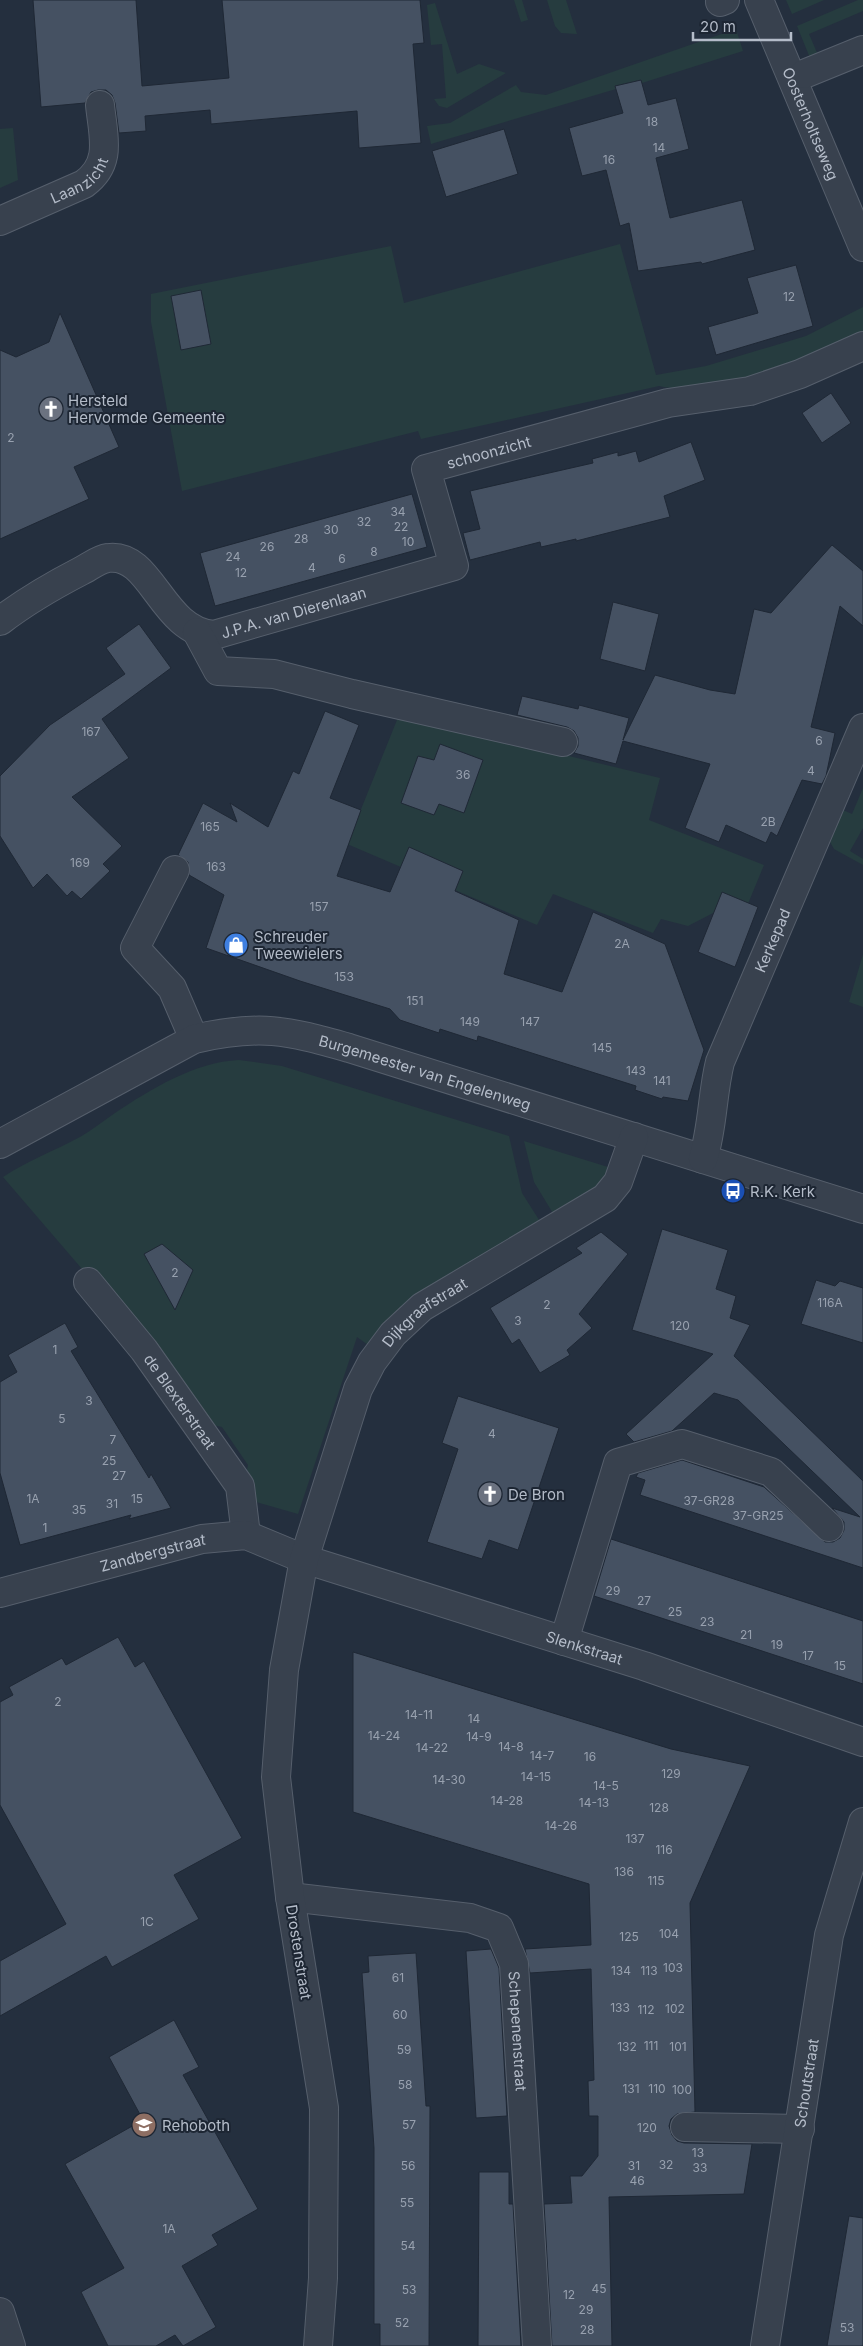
<svg xmlns="http://www.w3.org/2000/svg" width="863" height="2346" viewBox="0 0 863 2346" font-family="Inter,sans-serif">
  <style>
    .green { fill: #263c3f }
    .building { fill: #455162; stroke: #1f2835 }
    .lines { fill: none; stroke-linecap: round; stroke-linejoin: round }
    .minor-casing { stroke: #565f6c; stroke-width: 30 }
    .minor { stroke: #38414e; stroke-width: 28 }
    .labels { text-anchor: middle; dominant-baseline: central; stroke-width: 4; stroke-linejoin: round; paint-order: stroke }
    .number-label { font-size: 12px; fill: #98a1af }
    .street-label { font-size: 15px; fill: #b4bcc9; stroke: #1d2633 }
    .poi-label { font-size: 15px; fill: #b4bcc9; stroke: #1d2633; text-anchor: start }
  </style>
  <rect width="100%" height="100%" fill="#242f3e"/>
  <!-- green -->
  <path class="green" d="M514,0h8l6,20 -7,2z
    M547,0h19l11,34 -16,-1 -6,-7z
    M786,0h38l-32,14z
    M858,0h5v11l-54,23 9,21 -8,3 -13,-32z
    M435,3l22,71 22,-10 27,9 -59,35 -8,-2 -5,-7 12,-1 -4,-54 -11,1 -4,-40z
    M736,29l7,22 -101,32 -2,-3 -25,6 1,3 -185,55 -4,-18 23,-3 66,-38 5,7 25,3z
    M13,128l5,52 -18,8v-59z
    M620,244l36,131 50,-9 100,-30 57,-29v27c-57,24 -142,66 -204,52l-238,53 -3,-8 -236,60 -31,-169v-28l240,-48 13,57z
    M399,715l261,63 -11,42 115,45 -19,46h-28l-29,15 -27,-7 -8,14 -100,-39 -16,31 -190,-81z
    M863,788v40l-13,23 13,8v6l-29,-16 -4,-7 13,-32 9,4z
    M863,954v53l-14,-5z
    M239,1060l43,6 227,70 13,57 19,30 -173,122 -11,-8 -59,177 -42,-12 -11,-23 3,-14 -26,-38 -14,-3 -120,-148 -85,-99c24,-16 51,-26 77,-40 12,-7 23,-16 35,-24 36,-24 80,-51 124,-53z
    M524,1141l84,26c-5,25 -35,36 -54,48l-20,-33z"/>
  <!-- building -->
  <path class="building" d="M33,0h103l6,86 87,-8 -7,-78h198l4,43 -11,1 8,99 -62,5 -2,-37 -146,13 -1,-14 -65,6 1,15 -27,2 -4,-30 -3,-8 -6,-5h-8l-7,2 -6,11 -44,4z
    M641,80l7,25 28,-7 13,51 -33,9 14,60 72,-18 13,50 -53,14 -1,-2 -63,9 -9,-48 -9,3 -14,-56 -24,6 -13,-48 54,-15 -8,-27z
    M504,129l14,45 -72,23 -14,-46z
    M796,265l17,61 -97,29 -8,-28 50,-14 -11,-35z
    M201,290l10,54 -30,6 -10,-54z
    M60,313l59,134 -45,20 15,32 -89,40v-189l16,7 33,-15z
    M831,393l20,30 -29,20 -20,-30z
    M691,442l14,38 -41,16 6,21 -94,24v-2l-35,8 -1,-5 -70,18 -7,-27 17,-4 -10,-38 123,-28 -1,-4 26,-7v4l18,-5 3,11z
    M412,494l15,53 -212,59 -15,-53z
    M832,545l31,26v55l-23,-20 -29,121 24,6 -9,43 -4,8 -20,-4 -25,56 -6,-4 -5,11 -40,-18 -7,17 -34,-14 25,-64 -87,-23 -7,23 -42,-11 4,-7v-8l-4,-7 -7,-4 -50,-12 5,-19 56,13 1,-4 50,13 -6,22 32,-65 55,15 25,4 19,-85 17,4z
    M613,602l46,12 -14,57 -45,-12z
    M139,624l32,44 -69,51 27,39 -57,39 50,49 -19,18 7,7 -29,28 -9,-8 -5,5 -20,-22 -14,14 -33,-52v-60l50,-51 75,-51 -19,-26z
    M325,711l34,14 -29,73 31,12 -24,66 53,16 19,-45 54,24 -8,20 64,29 -15,54 58,18 31,-80 72,32 39,106 -16,51 -25,-4 -1,2 -27,-9 1,-4 -158,-50 -1,5 -37,-12 -1,4 -39,-13 -10,-11 -90,-28 -94,-33 18,-53 -35,-20 -1,-13 -10,-7 25,-52 34,19 -7,-19 38,24 25,-56 6,3z
    M440,744l43,16 -19,53 -25,-9 -5,11 -33,-12 17,-47 16,4z
    M722,892l36,15 -23,60 -37,-15z
    M662,1229l66,21 -12,39 20,7 -6,22 20,7 -16,31 129,125v87l-223,-73 5,-15 -9,-3 2,-4 44,-13 82,27 61,55h8l7,-4 4,-8v-8l-12,-14 28,9 -122,-117 -24,-7 -42,38 -38,11 -8,-8 87,-80 -81,-24z
    M601,1232l27,22 -49,60 13,14 -25,22 3,5 -30,18 -21,-34 -7,5 -22,-36 92,-55 -6,-5z
    M162,1244l31,26 -18,40 -31,-56z
    M816,1280l19,6 5,-5 23,7v55l-62,-19z
    M65,1323l13,24 -7,4 78,127 2,-4 20,34 -42,11 2,-4 -111,30 -20,-72v-91l17,-10 -9,-17z
    M458,1396l101,32 -41,122 -29,-10 -7,19 -55,-17 31,-93 -16,-6z
    M611,1539l252,82v63l-269,-88z
    M118,1637l17,30 9,-6 98,177 -68,37 25,44 -87,48 -6,-11 -106,60v-55l66,-37 -66,-119v-103l13,-7 -4,-8 53,-29 4,7z
    M353,1652l318,97 79,17 -60,137 5,209 -18,2 -6,5 -2,7 3,9 5,6 7,2 68,1 -8,50 -135,3 3,149h-60l-8,-142 28,-1 -2,-27h12l16,-20v-40h-9l-1,-35 6,-1 -3,-111 -61,4 -5,-24 66,-4 -2,-61 -236,-72z
    M491,1949l8,19 8,148 -31,2 -10,-167z
    M416,1953l10,153h4l-1,240h-49v-22h-6v-176l-12,-175 7,-1 -1,-16z
    M174,2020l25,47 -16,8 75,134 -46,26 6,10 -36,21 34,61 -33,19 -8,-11 -19,11h-48l-27,-54 43,-24 -59,-104 78,-44 -34,-63z
    M479,2172h30v32h4l8,142h-43z
    M849,2216l14,2v128h-36z"/>
  <g class="lines">
    <defs>
      <g id="minor">
        <path id="s1" d="M759,0l104,247"/>
        <path d="M720,2l5,-2"/>
        <path d="M804,74l59,-24"/>
        <path id="s2" d="M0,221l84,-37c29,-21 19,-48 16,-79"/>
        <path id="s3" d="M0,621c26,-20 52,-35 81,-50 8,-4 18,-12 27,-13 44,-6 53,73 106,77l240,-69 -28,-97 242,-66 82,-12 50,-17 63,-28"/>
        <path d="M197,632l21,39 56,3 78,20 211,48"/>
        <path d="M175,870l-40,78 37,40 22,51"/>
        <path id="s4" d="M0,1144l194,-105c66,-15 92,-9 155,9l514,161"/>
        <path id="s5" d="M703,1159c10,-32 9,-65 17,-97l143,-334"/>
        <path id="s6" d="M88,1282l56,68 96,136 6,49"/>
        <path id="s7" d="M0,1593l202,-54 44,-4 58,24 340,107 219,76"/>
        <path d="M564,1641l54,-178 64,-19 89,28 58,55"/>
        <path id="s8" d="M290,1897l180,21 29,10 15,36 23,382"/>
        <path d="M685,2127l115,2"/>
        <path d="M0,2312l11,34"/>
        <path id="s9" d="M318,2346l5,-68 1,-170 -34,-211 -14,-120 8,-107 20,-111 54,-170 14,-27 21,-28 29,-27 183,-109 13,-16 16,-45"/>
        <path id="s10" d="M765,2346l64,-411 34,-113"/>
      </g>
    </defs>
    <!-- minor casing -->
    <use href="#minor" class="minor-casing"/>
    <!-- minor -->
    <use href="#minor" class="minor"/>
  </g>
  <!-- icons -->
  <defs>
    <symbol id="church-disc" viewBox="-11 -11 22 22"><circle r="9.5" fill="#6b7280" stroke="#1d2633"/><path d="M-1.2-6h2.4v3.5h3.3v2.4h-3.3V6h-2.4V-.1h-3.3v-2.4h3.3Z" fill="#fff"/></symbol>
    <symbol id="shop-disc" viewBox="-11 -11 22 22"><circle r="9.5" fill="#3f7fe0" stroke="#1d2633"/><path d="M-5-2.5h2.3a2.7 3.5 0 0 1 5.4 0H5L5.5 6h-11ZM-1.5-2.5h3a1.5 2.3 0 0 0-3 0Z" fill="#fff"/></symbol>
    <symbol id="bus-disc" viewBox="-11 -11 22 22"><circle r="9.5" fill="#1a4fb4" stroke="#1d2633"/><path d="M-5-6H5V4H4V6H2V4H-2V6H-4V4H-5ZM-3.5-4V0h7V-4ZM-3.5 1.2v1.5H-2V1.2ZM2 1.2v1.5H3.5V1.2Z" fill="#fff"/></symbol>
    <symbol id="school-disc" viewBox="-11 -11 22 22"><circle r="9.5" fill="#8d6e63" stroke="#1d2633"/><path d="M0-5L7-2L0 1L-7-2ZM-4 1L0 2.5L4 1V4Q0 6-4 4Z" fill="#fff"/></symbol>
  </defs>
  <g fill-rule="evenodd">
    <use href="#church-disc" x="37" y="395" width="28" height="28"/>
    <use href="#shop-disc" x="222" y="931" width="28" height="28"/>
    <use href="#bus-disc" x="719" y="1177" width="28" height="28"/>
    <use href="#church-disc" x="476" y="1480" width="28" height="28"/>
    <use href="#school-disc" x="130" y="2111" width="28" height="28"/>
  </g>
  <g class="labels">
    <!-- number labels -->
    <g class="number-label">
      <text x="652" y="121">18</text>
      <text x="659" y="147">14</text>
      <text x="609" y="159">16</text>
      <text x="789" y="296">12</text>
      <text x="11" y="437">2</text>
      <text x="398" y="511">34</text>
      <text x="364" y="521">32</text>
      <text x="401" y="526">22</text>
      <text x="331" y="529">30</text>
      <text x="301" y="538">28</text>
      <text x="408" y="541">10</text>
      <text x="267" y="546">26</text>
      <text x="374" y="551">8</text>
      <text x="233" y="556">24</text>
      <text x="342" y="558">6</text>
      <text x="312" y="567">4</text>
      <text x="241" y="572">12</text>
      <text x="91" y="731">167</text>
      <text x="819" y="740">6</text>
      <text x="811" y="770">4</text>
      <text x="463" y="774">36</text>
      <text x="768" y="821">2B</text>
      <text x="210" y="826">165</text>
      <text x="80" y="862">169</text>
      <text x="216" y="866">163</text>
      <text x="319" y="906">157</text>
      <text x="622" y="943">2A</text>
      <text x="344" y="976">153</text>
      <text x="415" y="1000">151</text>
      <text x="470" y="1021">149</text>
      <text x="530" y="1021">147</text>
      <text x="602" y="1047">145</text>
      <text x="636" y="1070">143</text>
      <text x="662" y="1080">141</text>
      <text x="175" y="1272">2</text>
      <text x="830" y="1302">116A</text>
      <text x="547" y="1304">2</text>
      <text x="518" y="1320">3</text>
      <text x="680" y="1325">120</text>
      <text x="55" y="1349">1</text>
      <text x="89" y="1400">3</text>
      <text x="62" y="1418">5</text>
      <text x="492" y="1433">4</text>
      <text x="113" y="1439">7</text>
      <text x="109" y="1460">25</text>
      <text x="119" y="1475">27</text>
      <text x="33" y="1498">1A</text>
      <text x="137" y="1498">15</text>
      <text x="709" y="1500">37-GR28</text>
      <text x="112" y="1503">31</text>
      <text x="79" y="1509">35</text>
      <text x="758" y="1515">37-GR25</text>
      <text x="45" y="1527">1</text>
      <text x="613" y="1590">29</text>
      <text x="644" y="1600">27</text>
      <text x="675" y="1611">25</text>
      <text x="707" y="1621">23</text>
      <text x="746" y="1634">21</text>
      <text x="777" y="1644">19</text>
      <text x="808" y="1655">17</text>
      <text x="840" y="1665">15</text>
      <text x="58" y="1701">2</text>
      <text x="419" y="1714">14-11</text>
      <text x="474" y="1718">14</text>
      <text x="384" y="1735">14-24</text>
      <text x="479" y="1736">14-9</text>
      <text x="511" y="1746">14-8</text>
      <text x="432" y="1747">14-22</text>
      <text x="542" y="1755">14-7</text>
      <text x="590" y="1756">16</text>
      <text x="671" y="1773">129</text>
      <text x="536" y="1776">14-15</text>
      <text x="449" y="1779">14-30</text>
      <text x="606" y="1785">14-5</text>
      <text x="507" y="1800">14-28</text>
      <text x="594" y="1802">14-13</text>
      <text x="659" y="1807">128</text>
      <text x="561" y="1825">14-26</text>
      <text x="635" y="1838">137</text>
      <text x="664" y="1849">116</text>
      <text x="624" y="1871">136</text>
      <text x="656" y="1880">115</text>
      <text x="147" y="1921">1C</text>
      <text x="669" y="1933">104</text>
      <text x="629" y="1936">125</text>
      <text x="673" y="1967">103</text>
      <text x="621" y="1970">134</text>
      <text x="649" y="1970">113</text>
      <text x="398" y="1977">61</text>
      <text x="620" y="2007">133</text>
      <text x="675" y="2008">102</text>
      <text x="646" y="2009">112</text>
      <text x="400" y="2014">60</text>
      <text x="651" y="2045">111</text>
      <text x="627" y="2046">132</text>
      <text x="678" y="2046">101</text>
      <text x="404" y="2049">59</text>
      <text x="405" y="2084">58</text>
      <text x="631" y="2088">131</text>
      <text x="657" y="2088">110</text>
      <text x="682" y="2089">100</text>
      <text x="409" y="2124">57</text>
      <text x="647" y="2127">120</text>
      <text x="698" y="2152">13</text>
      <text x="666" y="2164">32</text>
      <text x="408" y="2165">56</text>
      <text x="634" y="2165">31</text>
      <text x="700" y="2167">33</text>
      <text x="637" y="2180">46</text>
      <text x="407" y="2202">55</text>
      <text x="169" y="2228">1A</text>
      <text x="408" y="2245">54</text>
      <text x="599" y="2288">45</text>
      <text x="409" y="2289">53</text>
      <text x="569" y="2294">12</text>
      <text x="586" y="2309">29</text>
      <text x="402" y="2322">52</text>
      <text x="847" y="2327">53</text>
      <text x="587" y="2329">28</text>
    </g>
    <!-- street labels -->
    <g class="street-label">
      <text stroke="none"><textPath href="#s1" startOffset="134">Oosterholtseweg</textPath></text>
      <text stroke="none"><textPath href="#s2" startOffset="90">Laanzicht</textPath></text>
      <text stroke="none"><textPath href="#s3" startOffset="678">schoonzicht</textPath></text>
      <text stroke="none"><textPath href="#s3" startOffset="345">J.P.A. van Dierenlaan</textPath></text>
      <text stroke="none"><textPath href="#s5" startOffset="231">Kerkepad</textPath></text>
      <text stroke="none"><textPath href="#s4" startOffset="458">Burgemeester van Engelenweg</textPath></text>
      <text stroke="none"><textPath href="#s9" startOffset="1075">Dijkgraafstraat</textPath></text>
      <text stroke="none"><textPath href="#s6" startOffset="151">de Blexterstraat</textPath></text>
      <text stroke="none"><textPath href="#s7" startOffset="158">Zandbergstraat</textPath></text>
      <text stroke="none"><textPath href="#s7" startOffset="610">Slenkstraat</textPath></text>
      <text transform="translate(299 1952) rotate(81)">Drostenstraat</text>
      <text stroke="none"><textPath href="#s8" startOffset="318">Schepenenstraat</textPath></text>
      <text stroke="none"><textPath href="#s10" startOffset="266">Schoutstraat</textPath></text>
    </g>
    <!-- poi labels -->
    <g class="poi-label">
      <text x="68" y="400">Hersteld<tspan x="68" dy="17">Hervormde Gemeente</tspan></text>
      <text x="254" y="936">Schreuder<tspan x="254" dy="17">Tweewielers</tspan></text>
      <text x="750" y="1191">R.K. Kerk</text>
      <text x="508" y="1494">De Bron</text>
      <text x="162" y="2125">Rehoboth</text>
    </g>
  </g>
  <!-- scale -->
  <path d="M693 32v8h98v-8" fill="none" stroke="#b4bcc9" stroke-width="2.5"/>
  <text x="700" y="32" font-size="15" fill="#b4bcc9" stroke="#1d2633" stroke-width="4" paint-order="stroke">20 m</text>
</svg>
